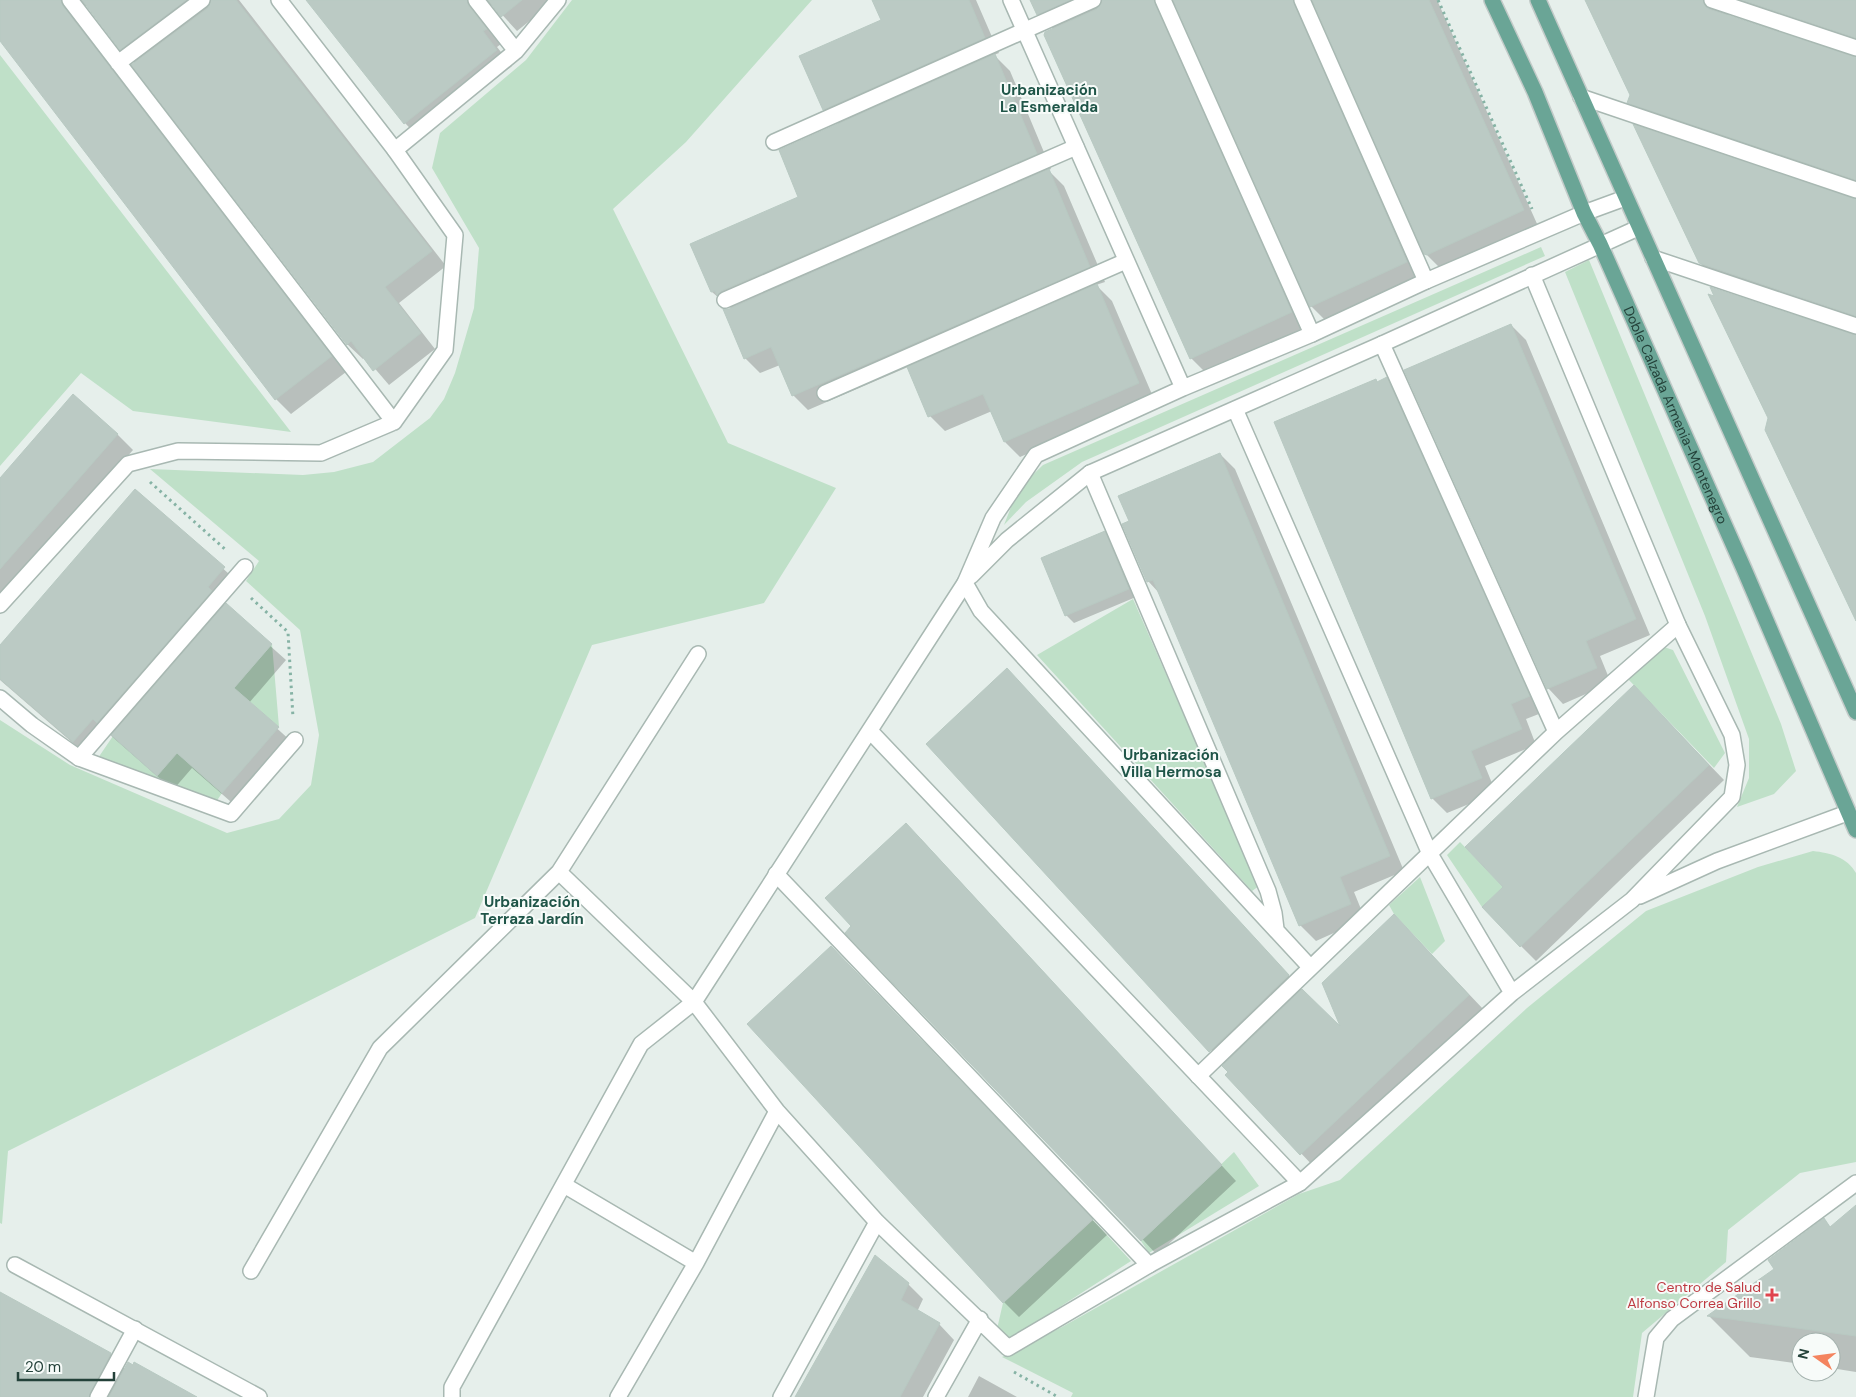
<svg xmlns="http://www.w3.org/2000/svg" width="1856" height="1397" viewBox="0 0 1856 1397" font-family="'DM Sans',sans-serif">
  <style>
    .green { fill: #bfe0c8 }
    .shadow { fill: #0003 }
    .building { fill: #bbcac4; stroke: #b8c9c2 }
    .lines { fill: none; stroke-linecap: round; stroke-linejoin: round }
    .service-casing { stroke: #a8b8b2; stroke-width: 18 }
    .minor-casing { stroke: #a8b8b2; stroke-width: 18 }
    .primary-casing { stroke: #c2cac8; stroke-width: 18 }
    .path { stroke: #86b3a5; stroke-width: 3; stroke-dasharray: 2.5 4; stroke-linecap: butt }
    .service { stroke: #fff; stroke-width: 15 }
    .minor { stroke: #fff; stroke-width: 15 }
    .primary { stroke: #6aa596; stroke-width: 15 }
    .health-dot { fill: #e0444e; stroke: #f7fbf9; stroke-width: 2 }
    .labels { text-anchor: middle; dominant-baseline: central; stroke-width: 4; stroke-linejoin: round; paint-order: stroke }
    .street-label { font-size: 14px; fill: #24423a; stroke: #f7fbf9 }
    .health-label { font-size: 14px; fill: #be3a42; stroke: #f7fbf9; text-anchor: end }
    .neighbourhood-label { font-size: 15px; font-weight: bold; fill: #1f5548; stroke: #f7fbf9 }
  </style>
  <rect width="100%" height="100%" fill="#e6efeb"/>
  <!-- green -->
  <path class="green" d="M572,0h240l-126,142 -73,67 115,234 108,45 -72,115 -172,42 -117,273 -467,233 -6,73 -2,-1v-503l70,45 157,68 52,-14 32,-34 8,-50 -19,-105 -54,-49 13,-20 -109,-92 153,6 31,-3 39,-10 57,-44 14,-19 11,-26 19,-65 5,-60 -47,-80 8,-35 86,-73z
    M0,55l291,377 -158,-21 -52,-38 -81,93z
    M1541,247l4,9 -463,206 -56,40 -22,23 14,-36 25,-24z
    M1589,260l192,464 15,47 -22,23 -37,13 12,-29v-39l-44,-123 -140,-344z
    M1133,599l126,287 -7,5 -215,-236z
    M272,644l7,83 -45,-39z
    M1664,647l9,3 52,103 -11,15 -87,-90z
    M113,736l64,17 45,40 -6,9 -118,-44z
    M1460,842l43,45 -21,20 -35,-52z
    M1813,851c17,2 34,6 43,22v289l-56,11 -72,57 -2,32 -84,71 -9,64h-562l2,-4 -71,-36 60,-30 237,-133 41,-14 187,-172 119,-97 112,-44z
    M1420,877l25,64 -13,13 -38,-40 -5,-9z
    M1234,1152l25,34 -110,67 -8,-12z
    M1093,1220l38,41 -121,78 -13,-10 6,-26z"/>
  <!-- shadow -->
  <path class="shadow" d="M0,0h239l207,266 -47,37 36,46 -46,36 -24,-28 -2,2 -16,-15 -212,-281 -14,-14 -33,-43 -8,1 -4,5 1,10 269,350 -55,42 -15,-15 -276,-360z
    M308,0h248l-39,31 -22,-24 -4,-2 -6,3 -3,5 1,9 18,22 -4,3 15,19 -92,73 -15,-16z
    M873,0h103l23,53 -5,2 16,16 41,98 -3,1 16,16 41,96 -9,3 16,16 42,98 -134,58 -15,-15 -13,-31 -47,20 -15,-15 -22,-49 -100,43 -15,-15 -13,-30 -20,8 -15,-15 -13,-49 -20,-17 88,-95 39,-72 -15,-16 58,-88z
    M1032,0h405l101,226 -97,43 -16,-16 -109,-247h-3l-6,8 115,263 -96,44 -15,-15 -134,-300h-2l-5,4 136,317 -100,46 -15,-15 -138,-329 -15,-15z
    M1586,0h270v51l-120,-40 -11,5 131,42v135l-207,-70 -20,-21 2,-7z
    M1856,199v130l-135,-45 -21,-21z
    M1511,325l15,15 124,295 -50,21 11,27 -48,21 -15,-16z
    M1386,379l16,15 142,318 -18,7 10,26 -51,21 11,27 -49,20 -15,-15 -56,-418 2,3z
    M117,434l16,16 -133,152v-122z
    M1220,454l15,15 169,402 -50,21 11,27 -49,22 -16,-16 -139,-330 -13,-14 -17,-59z
    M136,490l103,93 -17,20 64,57 -37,43 44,40 -55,65 -46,-40 -19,22 -64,-56 -20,23 -89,-77v-34z
    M1104,533l8,7 24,57 -62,26 -8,-8z
    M1022,685l281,306 40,40 66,-100 75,79 -168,159 -89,-94 3,-3 -5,-7 -298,-321z
    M1649,702l75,78 -188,181 -15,-15 -16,-59z
    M921,839l315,342 -79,74 -304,-328z
    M846,962l261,273 -88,82 -15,-15z
    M1856,1207v165l-25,-4v-26h-30v22l-51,-7 -41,-41 66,-47 49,-49 7,8z
    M908,1284l15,15 -6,13 22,12 15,16 -31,57h-126z
    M0,1294l111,60 14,15 70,28h-195z
    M979,1376l38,21h-49z"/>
  <!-- building -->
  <path class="building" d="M0,0h61l2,6 269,350 -57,44 -275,-359z
    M82,0h104l-66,50z
    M211,0h25l196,251 -47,36 36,46 -48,38 -22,-30 -4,4 -216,-280 77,-57z
    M306,0h161l2,6 18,23 -4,2 14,19 -93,74z
    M488,0h34l-21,17z
    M872,0h97l16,38 -162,72 -24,-54 82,-36z
    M1030,0h40l-33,15z
    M1102,0h52l138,312 -102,47 -146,-324 1,-3 52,-23z
    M1173,0h120l114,262 -97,45z
    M1312,0h117l95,210 -97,45 -3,-1z
    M1585,0h118l2,6 4,3 147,48v123l-229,-77 3,-8z
    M1742,0h114v38z
    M995,54l42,100 -316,137 -4,5 -2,-5 -4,1 -21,-48 108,-47 -19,-47z
    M1633,124l223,75v117l-157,-53z
    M1049,169l41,98 -298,129 -21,-49 -27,12 -21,-50h6z
    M1097,284l42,99 -135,59 -21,-48 -55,23 -21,-50z
    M1710,287l146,48v286l-91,-191 3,-12 -60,-124 6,2z
    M1511,324l125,295 -50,22 11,27 -50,21 -143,-319z
    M1387,377l143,319 -19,8 11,25 -51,22 11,27 -51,21 -157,-377 102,-43 1,3z
    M73,394l45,40 -118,135v-91z
    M1220,453l170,403 -50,21 11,27 -52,22 -146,-346 -6,2 -25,-58 7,-3 -11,-25z
    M135,489l90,78 -17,20 4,4 -115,132 -4,-4 -20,23 -73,-63v-34z
    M1105,531l24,58 -64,27 -24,-58z
    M226,603l46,41 -38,44 45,39 -57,66 -45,-40 -20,23 -46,-41z
    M1007,668l282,307 -80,77 -283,-308z
    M1634,685l75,80 -189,182 -38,-40 21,-20 -38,-40z
    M906,823l316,342 -81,76 -296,-308 6,-7 -26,-28z
    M1394,914l75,81 -169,160 -75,-80 3,-3 -6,-6 80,-77 38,37 -18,-43z
    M831,946l262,273 -90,84 -256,-279z
    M1856,1205v131l-149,-20 67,-47 -6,-9 56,-42 6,9z
    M875,1255l34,28 -8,17 39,23 -40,74h-105z
    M0,1292l111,61 -22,44h-89z
    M128,1362l5,3 1,-3 63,35h-88z"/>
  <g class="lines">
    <defs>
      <path id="service" d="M476,0l40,51
        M1163,0l149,334
        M1302,0l124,281
        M1712,0l144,48
        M1581,97l275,93
        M774,142l319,-142
        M395,150l121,-99 42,-51
        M1653,258l203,68
        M725,300l351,-153
        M1382,344l174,388
        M825,393l301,-132
        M1090,473l178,418 6,22 2,16
        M965,583l16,28 329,356
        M79,758l166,-191
        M776,874l373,391
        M1198,1076l358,-344 122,-107
        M98,1397l37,-68
        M1646,1397l10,-59 16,-19 184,-136"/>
      <path id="minor" d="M70,0l324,422
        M1011,0l172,388
        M118,63l84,-63
        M1235,409l195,445 82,139
        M971,576l36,-36 83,-67 292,-129 256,-116
        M0,605l128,-141 50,-13 143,2 73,-31 51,-72 10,-115 -60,-85 -116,-150
        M0,698l32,27 47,33 152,56 64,-74
        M870,731l430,452
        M559,872l139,-218
        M1640,896l77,-35 130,-48
        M564,1185l132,78
        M15,1265l244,132
        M251,1271l129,-223 179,-176 135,130 83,109 100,111 131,126 141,-83 151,-82 212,-190 120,-93 100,-103 5,-32 -5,-30 -54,-110 -146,-350
        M452,1397v-10l189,-343 53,-42 271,-419 28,-65 43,-63 147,-67 129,-54 114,-53 158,-68 41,-15
        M618,1397l78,-134 81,-152
        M781,1397l96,-175
        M936,1397l44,-78"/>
      <g id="primary">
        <path id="s1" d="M1492,0l43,92 49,121 16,31 144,325 112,261"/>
        <path d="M1538,0l318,712"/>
      </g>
    </defs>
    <!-- service casing -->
    <use href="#service" class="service-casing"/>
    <!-- minor casing -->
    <use href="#minor" class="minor-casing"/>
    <!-- primary casing -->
    <use href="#primary" class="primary-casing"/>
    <!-- path -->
    <path class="path" d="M1438,0l94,209
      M150,482l77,69
      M251,598l37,34 5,86
      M1014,1372l44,25"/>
    <!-- service -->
    <use href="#service" class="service"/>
    <!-- minor -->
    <use href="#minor" class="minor"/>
    <!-- primary -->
    <use href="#primary" class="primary"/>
  </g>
  <!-- markers -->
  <path class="health-dot" d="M1769.5 1287.5h5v5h5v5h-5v5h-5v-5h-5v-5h5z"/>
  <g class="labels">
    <!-- street labels -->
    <g class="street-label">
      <text stroke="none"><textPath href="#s1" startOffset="454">Doble Calzada Armenia-Montenegro</textPath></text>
    </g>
    <!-- health labels -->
    <g class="health-label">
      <text x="1761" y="1287">Centro de Salud<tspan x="1761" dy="16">Alfonso Correa Grillo</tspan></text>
    </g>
    <!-- neighbourhood labels -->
    <g class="neighbourhood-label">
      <text x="1049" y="90">Urbanización<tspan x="1049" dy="17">La Esmeralda</tspan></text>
      <text x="1171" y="755">Urbanización<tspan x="1171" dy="17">Villa Hermosa</tspan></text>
      <text x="532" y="902">Urbanización<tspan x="532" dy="17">Terraza Jardín</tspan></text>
    </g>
  </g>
  <!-- north arrow -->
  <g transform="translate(1816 1357) rotate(284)"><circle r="24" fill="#f7fbf9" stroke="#a3b1ad"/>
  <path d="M0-4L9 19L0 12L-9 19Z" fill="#f4845f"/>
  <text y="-8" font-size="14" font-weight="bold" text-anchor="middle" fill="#24423a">N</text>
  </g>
  <!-- scale -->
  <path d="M18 1372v8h96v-8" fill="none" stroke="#24423a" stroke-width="2.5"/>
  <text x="25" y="1372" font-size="15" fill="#24423a" stroke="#f7fbf9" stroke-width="4" paint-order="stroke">20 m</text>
</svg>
